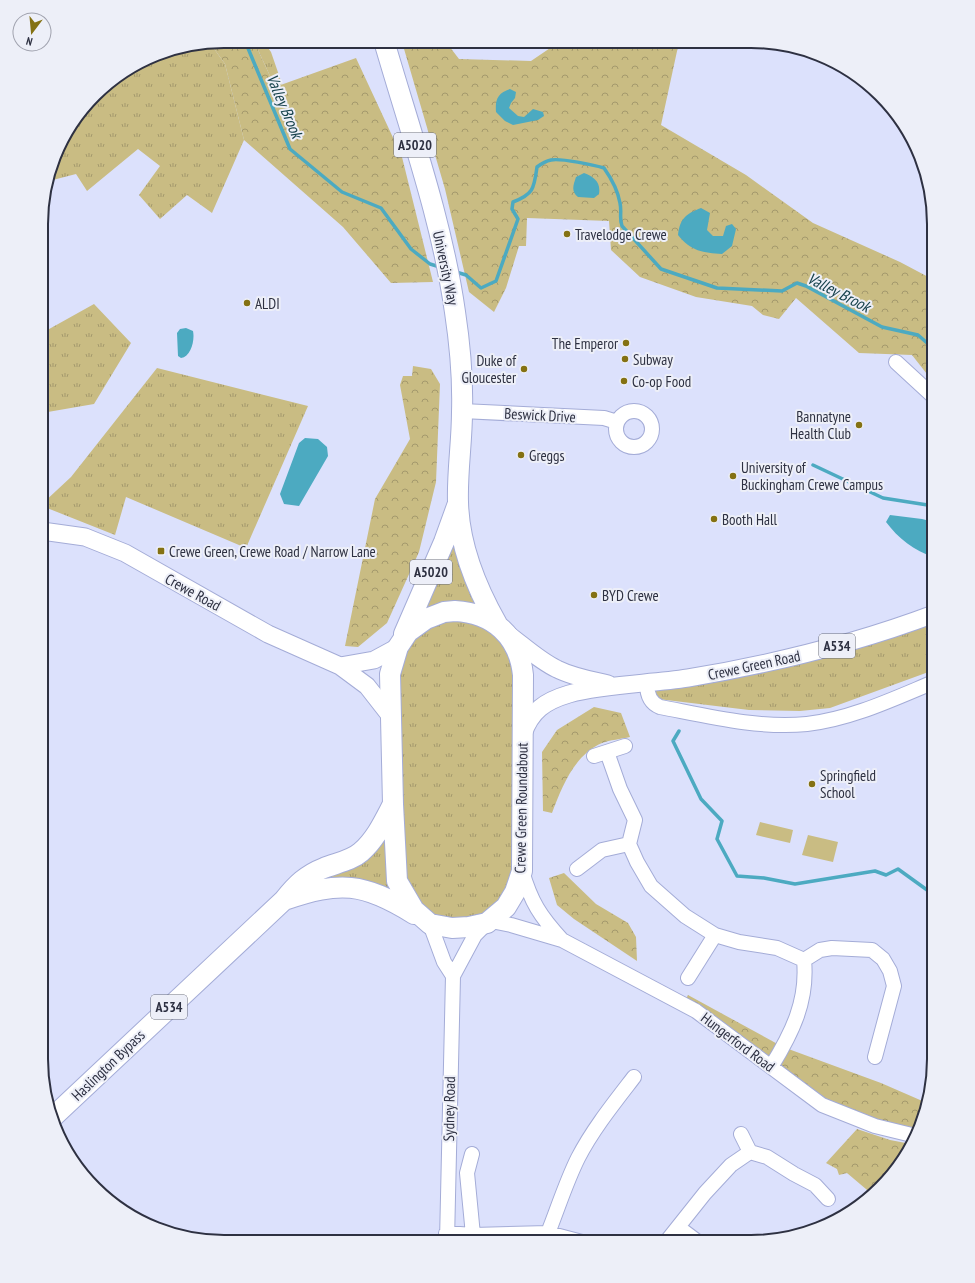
<svg xmlns="http://www.w3.org/2000/svg" width="975" height="1283" viewBox="0 0 975 1283" font-family="'PT Sans Narrow',sans-serif">
  <style>
    .grass { fill: url(#grass-tufts) }
    .forest { fill: url(#forest-crowns) }
    .pitch { fill: #c9bc83 }
    .water { fill: #4caac1 }
    .lines { fill: none; stroke-linecap: round; stroke-linejoin: round }
    .stream { stroke: #4caac1; stroke-width: 3.5 }
    .minor-casing { stroke: #a4acd7; stroke-width: 16 }
    .major-casing { stroke: #a4acd7; stroke-width: 19 }
    .highway-casing { stroke: #a4acd7; stroke-width: 22 }
    .minor { stroke: #fff; stroke-width: 14 }
    .major { stroke: #fff; stroke-width: 17 }
    .highway { stroke: #fff; stroke-width: 20 }
    .poi-dot { fill: #847112; stroke: #edeff8; stroke-width: 1.5 }
    .labels { text-anchor: middle; dominant-baseline: central; stroke-width: 4; stroke-linejoin: round; paint-order: stroke }
    .shield { fill: #edeff8; stroke: #676a79; stroke-width: 1 }
    .shield-label { font-size: 14px; font-weight: bold; fill: #2e3142 }
    .poi-label { font-size: 15px; fill: #2e3142; stroke: #edeff8; text-anchor: start }
    .street-label { font-size: 15px; fill: #2e3142; stroke: #edeff8 }
    .water-label { font-size: 16px; font-style: italic; fill: #16414b; stroke: #edeff8 }
    .rim { fill: none; stroke: #2e3142; stroke-width: 2 }
  </style>
  <defs>
    <pattern id="grass-tufts" width="24" height="20" patternUnits="userSpaceOnUse"><rect width="24" height="20" fill="#c9bc83"/><path d="M3 7l-1-3M5 7V3M7 7l1-3M15 17l-1-3M17 17v-4M19 17l1-3" fill="none" stroke="#a4996d"/></pattern>
    <pattern id="forest-crowns" width="20" height="18" patternUnits="userSpaceOnUse"><rect width="20" height="18" fill="#c9bc83"/><path d="M2 6a3 3 0 1 1 6 0M12 15a3 3 0 1 1 6 0" fill="none" stroke="#a4996d"/></pattern>
  </defs>
  <rect width="100%" height="100%" fill="#dce1fc"/>
  <!-- grass -->
  <path class="grass" d="M254,41h9l8,11 11,32 -7,3z
    M210,43l15,21 19,76 -32,73 -25,-18 -27,24 -21,-24 21,-29 -22,-17 -51,42 -11,-17 -27,7 16,-48 38,-47 62,-35z
    M94,304l37,39 -37,61 -52,9v-80z
    M157,368l151,38 -62,142 -120,-51 -11,38 -73,-29v-2l29,-27z
    M462,530l51,108 2,254 -46,35 -76,-26 -97,-17 55,-26 42,-54 -3,-106 36,-112z
    M934,619v51l-104,38 -30,3 -51,-1 -91,-11 -3,-8 141,-27z"/>
  <!-- forest -->
  <path class="forest" d="M224,41h30l21,46 81,-29 46,99 31,125 -42,1 -48,-56 -99,-87 -19,-76 -15,-21z
    M402,42h44l13,17 72,2 28,-19h120l-18,83 85,50 67,48 87,39 34,18v103l-22,-28 -53,-2 -63,-55 -17,21 -16,-4 -11,-9 -56,-9 -56,-20 -29,-27 -2,-29 -82,-3 -1,28h-7l-13,42 -12,24 -25,-20 -24,-103z
    M413,366l18,3 9,15 -4,98 -17,70 -32,71 -29,24 -13,-1 30,-147 35,-60 -10,-54 3,-9h9z
    M594,707l27,6 9,24c-9,2 -20,3 -28,6 -28,12 -40,44 -50,70l-9,-2 -1,-59 15,-22z
    M564,873l32,31 32,19 8,14 1,24 -63,-42 -17,-14 -8,-27z
    M688,995l95,52 98,36 46,20 -3,15 -8,18 -94,-31 -138,-102z
    M857,1129l33,11 21,4 -8,17 -30,34 -26,-22 -8,2 -2,-6 -11,-6z"/>
  <!-- pitch -->
  <path class="pitch" d="M760,822l33,8 -3,13 -34,-8z
    M808,835l30,7 -5,20 -31,-7z"/>
  <!-- water -->
  <path class="water" d="M510,89l6,3 -1,6 -4,5 -2,5 9,8 6,1 9,-8 10,3 1,4 -6,4 -25,5 -8,-4 -9,-9c-1,-13 2,-19 14,-23z
    M584,173c10,4 17,9 15,21l-5,4 -16,-1c-7,-6 -5,-11 -2,-20z
    M701,208l9,5 -3,17 6,6h10l3,-10 6,-2 4,5 -4,17 -10,8c-18,-1 -32,-3 -44,-19 2,-17 8,-21 23,-27z
    M186,328l7,3c2,9 -2,26 -12,27l-3,-2 -1,-23 3,-4z
    M305,438l13,1 9,8 1,9 -29,50 -15,-2 -4,-10 19,-51z
    M890,515l32,4 12,3v35c-20,-6 -36,-19 -48,-35z"/>
  <g class="lines">
    <!-- stream -->
    <path class="stream" d="M245,41l45,108 52,43 39,16 30,41 19,15 10,3
      M456,272l10,3 15,13 15,-7 22,-62 -6,-10 1,-7c21,-8 21,-14 24,-35 4,-3 9,-6 14,-7 10,-2 43,5 53,8 7,10 14,23 16,35 2,9 -1,15 2,23l39,43 56,19 65,3 15,-8 9,3 76,41 36,8 16,14
      M813,465l70,33 51,8
      M679,731l-6,10 28,58 21,22 -5,18 20,37 27,2 31,6 80,-13 11,4 12,-6 36,26"/>
    <defs>
      <path id="minor" d="M896,362l38,35
        M462,411l142,7 13,4
        M616 429a18 18 0 1 1 36 0a18 18 0 1 1-36 0Z
        M647,684c0,10 3,19 13,23 47,9 99,22 147,17 44,-5 86,-25 127,-42
        M607,752l13,37 15,31 -6,24 8,18 14,24 34,30 30,19 24,7 38,6 27,12c4,41 -12,73 -33,107
        M594,756l31,-10
        M577,869l25,-19 27,-6
        M522,871c9,31 18,45 40,69
        M491,921l20,4 51,15 134,71 126,94 53,21 41,10
        M430,924l14,38 9,14
        M804,960l16,-10 12,-2 40,2 11,9 7,12 4,15 -19,71
        M688,978l27,-43
        M741,1134l9,18
        M472,1154l-5,19 6,62
        M678,1227l20,15
        M446,1233l27,2 75,-2 34,9
        M548,1233c10,-25 18,-51 30,-75 15,-29 36,-55 56,-81
        M447,1241l6,-265 22,-41 12,-12
        M666,1242l39,-49 26,-28 19,-13 17,5 27,17 21,11 13,14"/>
      <path id="major" d="M42,531l43,6 40,16 143,81 72,32 27,20 25,32
        M509,635c16,12 31,26 48,34 16,8 34,11 51,15
        M340,666l34,-6 24,-13
        M523,734c8,-23 22,-33 46,-40 36,-10 81,-10 119,-16 84,-14 166,-34 246,-64"/>
      <path id="highway" d="M384,41c26,90 58,179 71,271 5,33 8,67 7,100 0,30 -5,60 -4,90 1,44 18,85 39,122
        M455,611c38,2 64,25 68,64l-1,196 -7,21 -9,15 -19,16 -18,4 -17,1 -22,-4 -16,-14 -17,-29 -4,-77 -3,-130 8,-27 10,-15 18,-13 18,-7z
        M404,634l40,-92 13,-36
        M284,900c56,-19 79,-18 130,14
        M54,1116l230,-216c12,-15 22,-25 40,-32 12,-5 27,-7 37,-16 15,-13 23,-31 32,-48"/>
    </defs>
    <!-- minor casing -->
    <use href="#minor" class="minor-casing"/>
    <!-- major casing -->
    <use href="#major" class="major-casing"/>
    <!-- highway casing -->
    <use href="#highway" class="highway-casing"/>
    <!-- minor -->
    <use href="#minor" class="minor"/>
    <!-- major -->
    <use href="#major" class="major"/>
    <!-- highway -->
    <use href="#highway" class="highway"/>
  </g>
  <!-- markers -->
  <g class="poi-dot">
    <circle cx="567" cy="234" r="4"/>
    <circle cx="247" cy="303" r="4"/>
    <circle cx="626" cy="343" r="4"/>
    <circle cx="625" cy="359" r="4"/>
    <circle cx="524" cy="369" r="4"/>
    <circle cx="624" cy="381" r="4"/>
    <circle cx="859" cy="425" r="4"/>
    <circle cx="521" cy="455" r="4"/>
    <circle cx="733" cy="476" r="4"/>
    <circle cx="714" cy="519" r="4"/>
    <rect x="157" y="547" width="8" height="8" rx="2"/>
    <circle cx="594" cy="595" r="4"/>
    <circle cx="812" cy="784" r="4"/>
  </g>
  <g class="labels">
    <!-- shield labels -->
    <g class="shield">
      <rect x="394" y="133" width="42" height="24" rx="3"/>
      <rect x="410" y="560" width="42" height="24" rx="3"/>
      <rect x="819" y="634" width="36" height="24" rx="3"/>
      <rect x="151" y="995" width="36" height="24" rx="3"/>
    </g>
    <g class="shield-label">
      <text x="415" y="145">A5020</text>
      <text x="431" y="572">A5020</text>
      <text x="837" y="646">A534</text>
      <text x="169" y="1007">A534</text>
    </g>
    <!-- poi labels -->
    <g class="poi-label">
      <text x="575" y="234">Travelodge Crewe</text>
      <text x="255" y="303">ALDI</text>
      <text x="618" y="343" text-anchor="end">The Emperor</text>
      <text x="633" y="359">Subway</text>
      <text x="516" y="360" text-anchor="end">Duke of<tspan x="516" dy="17">Gloucester</tspan></text>
      <text x="632" y="381">Co-op Food</text>
      <text x="851" y="416" text-anchor="end">Bannatyne<tspan x="851" dy="17">Health Club</tspan></text>
      <text x="529" y="455">Greggs</text>
      <text x="741" y="467">University of<tspan x="741" dy="17">Buckingham Crewe Campus</tspan></text>
      <text x="722" y="519">Booth Hall</text>
      <text x="169" y="551">Crewe Green, Crewe Road / Narrow Lane</text>
      <text x="602" y="595">BYD Crewe</text>
      <text x="820" y="775">Springfield<tspan x="820" dy="17">School</tspan></text>
    </g>
    <!-- street labels -->
    <g class="street-label">
      <text transform="translate(446 268) rotate(78)">University Way</text>
      <text transform="translate(540 415) rotate(3)">Beswick Drive</text>
      <text transform="translate(193 592) rotate(29)">Crewe Road</text>
      <text transform="translate(754 665) rotate(-12)">Crewe Green Road</text>
      <text transform="translate(521 808) rotate(-89)">Crewe Green Roundabout</text>
      <text transform="translate(738 1042) rotate(37)">Hungerford Road</text>
      <text transform="translate(108 1065) rotate(-44)">Haslington Bypass</text>
      <text transform="translate(449 1109) rotate(-89)">Sydney Road</text>
    </g>
    <!-- water labels -->
    <g class="water-label">
      <text transform="translate(285 106) rotate(67)">Valley Brook</text>
      <text transform="translate(839 292) rotate(27)">Valley Brook</text>
    </g>
  </g>
  <!-- crop -->
  <path d="M0 0H975V1283H0ZM224 48H751A176 176 0 0 1 927 224V1059A176 176 0 0 1 751 1235H224A176 176 0 0 1 48 1059V224A176 176 0 0 1 224 48Z" fill="#edeff8" fill-rule="evenodd"/>
  <path class="rim" d="M224 48H751A176 176 0 0 1 927 224V1059A176 176 0 0 1 751 1235H224A176 176 0 0 1 48 1059V224A176 176 0 0 1 224 48Z"/>
  <!-- north arrow -->
  <g transform="translate(32 32) rotate(196)"><circle r="19" fill="#edeff8" stroke="#a1a3af"/>
  <path d="M0-3L7 15L0 10L-7 15Z" fill="#847112"/>
  <text y="-6" font-size="11" font-weight="bold" text-anchor="middle" fill="#2e3142">N</text>
  </g>
</svg>
